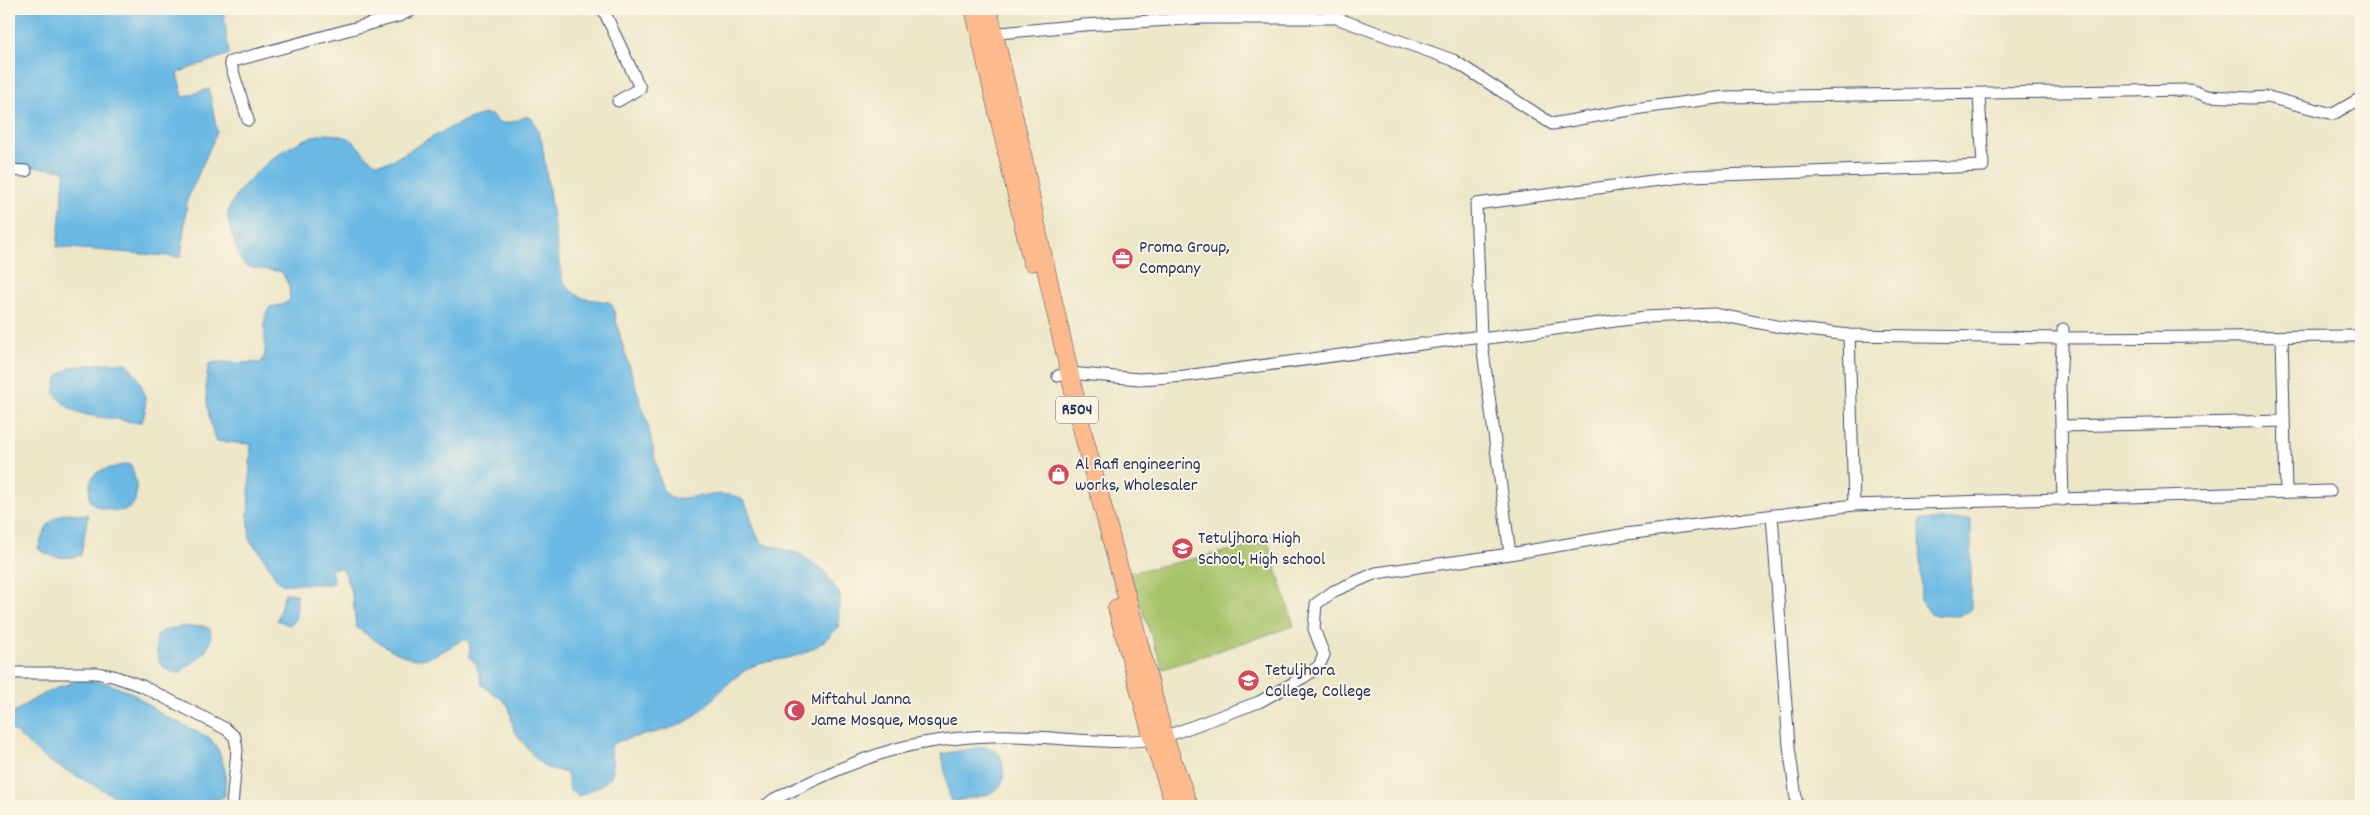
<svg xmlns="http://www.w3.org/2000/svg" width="2370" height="815" viewBox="0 0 2370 815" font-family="Dekko,sans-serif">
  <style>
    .green { fill: #a6c268; stroke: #607863 }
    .water { fill: #6ab9e4; stroke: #4274a1 }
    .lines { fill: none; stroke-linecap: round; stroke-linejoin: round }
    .street-casing { stroke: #3a4a6e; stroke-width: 13 }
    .primary-casing { stroke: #3a4a6e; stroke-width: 19 }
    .street { stroke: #fff; stroke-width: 11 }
    .primary { stroke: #fcba8d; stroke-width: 18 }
    .labels { text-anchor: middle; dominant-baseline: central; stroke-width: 4; stroke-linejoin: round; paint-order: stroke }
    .shield { fill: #fcf5e5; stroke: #5e6a86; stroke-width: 1 }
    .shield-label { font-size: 16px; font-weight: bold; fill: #1b2f5e }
    .poi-label { font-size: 18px; fill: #1b2f5e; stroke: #fcf5e5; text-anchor: start }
  </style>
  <rect width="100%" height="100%" fill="#fcf5e5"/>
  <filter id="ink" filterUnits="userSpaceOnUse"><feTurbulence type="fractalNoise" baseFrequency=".02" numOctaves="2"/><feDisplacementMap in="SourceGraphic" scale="10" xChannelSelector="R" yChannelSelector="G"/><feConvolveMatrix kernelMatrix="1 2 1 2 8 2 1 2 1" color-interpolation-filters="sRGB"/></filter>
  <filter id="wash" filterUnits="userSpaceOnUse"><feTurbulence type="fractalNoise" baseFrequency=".0096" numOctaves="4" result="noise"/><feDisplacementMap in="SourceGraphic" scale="20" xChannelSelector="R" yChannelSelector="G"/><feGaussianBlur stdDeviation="1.12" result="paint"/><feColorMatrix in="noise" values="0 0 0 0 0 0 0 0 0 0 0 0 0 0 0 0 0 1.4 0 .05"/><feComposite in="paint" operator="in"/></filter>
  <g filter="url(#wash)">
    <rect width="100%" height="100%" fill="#ede6c7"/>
    <!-- green -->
    <path class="green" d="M1268,542l26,84 -131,43 -34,-96z"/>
    <!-- water -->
    <path class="water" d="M9,9h214l6,45 -52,19 6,24 26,-8 8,43 -30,68 -6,57 -124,-10 8,-77 -56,-5z
      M1155,9h123v1l-56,-1 -67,4z
      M484,114l8,1 7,8c29,2 29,-25 43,20l20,137c17,22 23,18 47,22l4,5 8,33 27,85 11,52 4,14 11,8c16,-1 62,-12 71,4 7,13 7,27 16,40l39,11 23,16 17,25 -2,33c-16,17 -32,27 -55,31 -10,2 -21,3 -30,7 -25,12 -40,36 -61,52 -23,16 -55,15 -80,26 -2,10 0,15 1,25 0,14 -23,21 -34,27l-9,-5 -3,-18 -21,-5 -11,-10 -21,-27 -5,-24 -5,-6 -22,-16 -6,-22 -7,-6 1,-12 -3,-5 -4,-1c-12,8 -28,18 -42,20 -15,3 -53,-23 -65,-32l-3,-28 -9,-29 -5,-2 -9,1 5,13 -4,2h-49l-5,-4 -15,-25 -12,-14 -2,-27 3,-70 -36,-3c-6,-25 -13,-51 -6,-77l7,-2 45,1c11,-16 -4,-39 9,-56l12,-2 8,-5 -1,-14 -7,-14c-10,-3 -34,-2 -39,-9 -5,-7 -17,-44 -15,-51 8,-30 67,-77 98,-78 6,0 17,2 22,4 12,6 19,26 33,25 11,-1 22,-9 31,-14 23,-13 46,-28 72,-35z
      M104,363h23c14,17 24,36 15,59 -11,1 -16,-1 -26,-3 -25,-3 -48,-4 -62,-27l4,-16 13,-9z
      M126,464l5,1c7,19 12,51 -19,45 -9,-1 -16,-3 -22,-9 -3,-34 10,-29 36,-37z
      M67,513l21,2 -7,40c-16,5 -29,3 -43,-6 6,-18 10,-32 29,-36z
      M1971,519v91l-12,6 -27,-1 -11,-14 -1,-81z
      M285,593l11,1c2,8 1,20 -2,28l-5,3 -12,-5z
      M203,626l7,3c5,18 -11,29 -23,38 -4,3 -4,5 -10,6 -5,-1 -10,-2 -14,-6 -5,-6 -11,-28 -3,-34 11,-8 30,-6 43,-7z
      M82,680l25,3 25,10 29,21 49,24 9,13 6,19v26c-8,6 -19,2 -26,10h-59l-30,-12 -63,-34 -37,-32v-12c20,-17 47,-30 72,-36z
      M985,746l14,7c11,32 2,40 -29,45 -7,1 -13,5 -20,2l-8,-46z"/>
  </g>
  <g filter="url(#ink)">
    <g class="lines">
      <defs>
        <path id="street" d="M603,9l37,79 -22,13
          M989,34l95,-9 120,-7h132l117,42 99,64 89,-16 84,-11 465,-7 17,6 44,2 17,-1 65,17 28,-16
          M248,120l-18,-58 169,-46 15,-7
          M9,170l17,1
          M2282,337l4,154
          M1481,339l164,-22 69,-3 67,13 68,8
          M1058,376l11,-3 70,6 46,-3 296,-40
          M2061,426l223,-5
          M2063,500l-3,-115 3,-56
          M1854,505l-5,-170 214,3 298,-2
          M1772,515l17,231 8,60
          M1510,554l-29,-218 -5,-132 214,-28 293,-10 -4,-72
          M9,673h87l17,3 29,10 84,43 9,8 2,13 -5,56
          M765,806l8,-6c39,-19 80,-39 123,-51 32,-9 83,-14 117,-13 49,1 102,11 151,1l95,-35 45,-25 15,-11 5,-11 -10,-26 2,-25 18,-13 42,-18 134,-19 116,-20 228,-29 476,-14"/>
        <path id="primary" d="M974,9l58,253
          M988,9l33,138 17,87 46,203 80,300 25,69
          M1117,608l36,132 22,66"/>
      </defs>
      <!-- street casing -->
      <use href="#street" class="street-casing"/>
      <!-- primary casing -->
      <use href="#primary" class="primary-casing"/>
      <!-- street -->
      <use href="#street" class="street"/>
      <!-- primary -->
      <use href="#primary" class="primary"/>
    </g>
  </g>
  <!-- icons -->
  <defs>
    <symbol id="office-disc" viewBox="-11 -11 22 22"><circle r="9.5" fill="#d1495b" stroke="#fcf5e5"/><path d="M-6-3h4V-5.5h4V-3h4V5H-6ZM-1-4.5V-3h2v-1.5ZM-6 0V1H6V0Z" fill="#fff"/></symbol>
    <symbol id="shop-disc" viewBox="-11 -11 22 22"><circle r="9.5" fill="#d1495b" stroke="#fcf5e5"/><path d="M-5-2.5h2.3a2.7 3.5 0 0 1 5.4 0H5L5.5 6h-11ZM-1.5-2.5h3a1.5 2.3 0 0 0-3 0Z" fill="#fff"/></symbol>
    <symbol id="school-disc" viewBox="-11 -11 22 22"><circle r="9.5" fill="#d1495b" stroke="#fcf5e5"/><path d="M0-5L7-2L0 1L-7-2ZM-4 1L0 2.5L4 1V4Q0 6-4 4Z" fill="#fff"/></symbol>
    <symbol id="university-disc" viewBox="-11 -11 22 22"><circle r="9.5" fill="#d1495b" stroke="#fcf5e5"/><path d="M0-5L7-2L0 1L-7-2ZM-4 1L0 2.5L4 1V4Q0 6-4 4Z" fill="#fff"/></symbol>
    <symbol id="mosque-disc" viewBox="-11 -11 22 22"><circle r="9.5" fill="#d1495b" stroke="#fcf5e5"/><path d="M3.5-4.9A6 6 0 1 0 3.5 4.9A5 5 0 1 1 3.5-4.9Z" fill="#fff"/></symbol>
  </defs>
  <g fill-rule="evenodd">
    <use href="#office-disc" x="1110" y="246" width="25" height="25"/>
    <use href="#shop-disc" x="1046" y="462" width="25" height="25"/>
    <use href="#school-disc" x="1170" y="536" width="25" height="25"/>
    <use href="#university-disc" x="1236" y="668" width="25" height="25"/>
    <use href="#mosque-disc" x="782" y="698" width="25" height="25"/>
  </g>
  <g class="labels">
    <!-- shield labels -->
    <rect class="shield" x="1056" y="396.5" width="42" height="27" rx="4"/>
    <g class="shield-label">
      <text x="1077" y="410">R504</text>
    </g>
    <!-- poi labels -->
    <g class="poi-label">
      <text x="1139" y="248">Proma Group,<tspan x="1139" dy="21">Company</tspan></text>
      <text x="1075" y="465">Al Rafi engineering<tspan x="1075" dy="21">works, Wholesaler</tspan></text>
      <text x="1198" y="539">Tetuljhora High<tspan x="1198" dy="21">School, High school</tspan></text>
      <text x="1265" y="671">Tetuljhora<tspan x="1265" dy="21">College, College</tspan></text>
      <text x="811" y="700">Miftahul Janna<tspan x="811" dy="21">Jame Mosque, Mosque</tspan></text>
    </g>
  </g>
  <!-- margin -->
  <rect width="2370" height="815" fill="none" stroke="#fcf5e5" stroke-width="30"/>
</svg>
